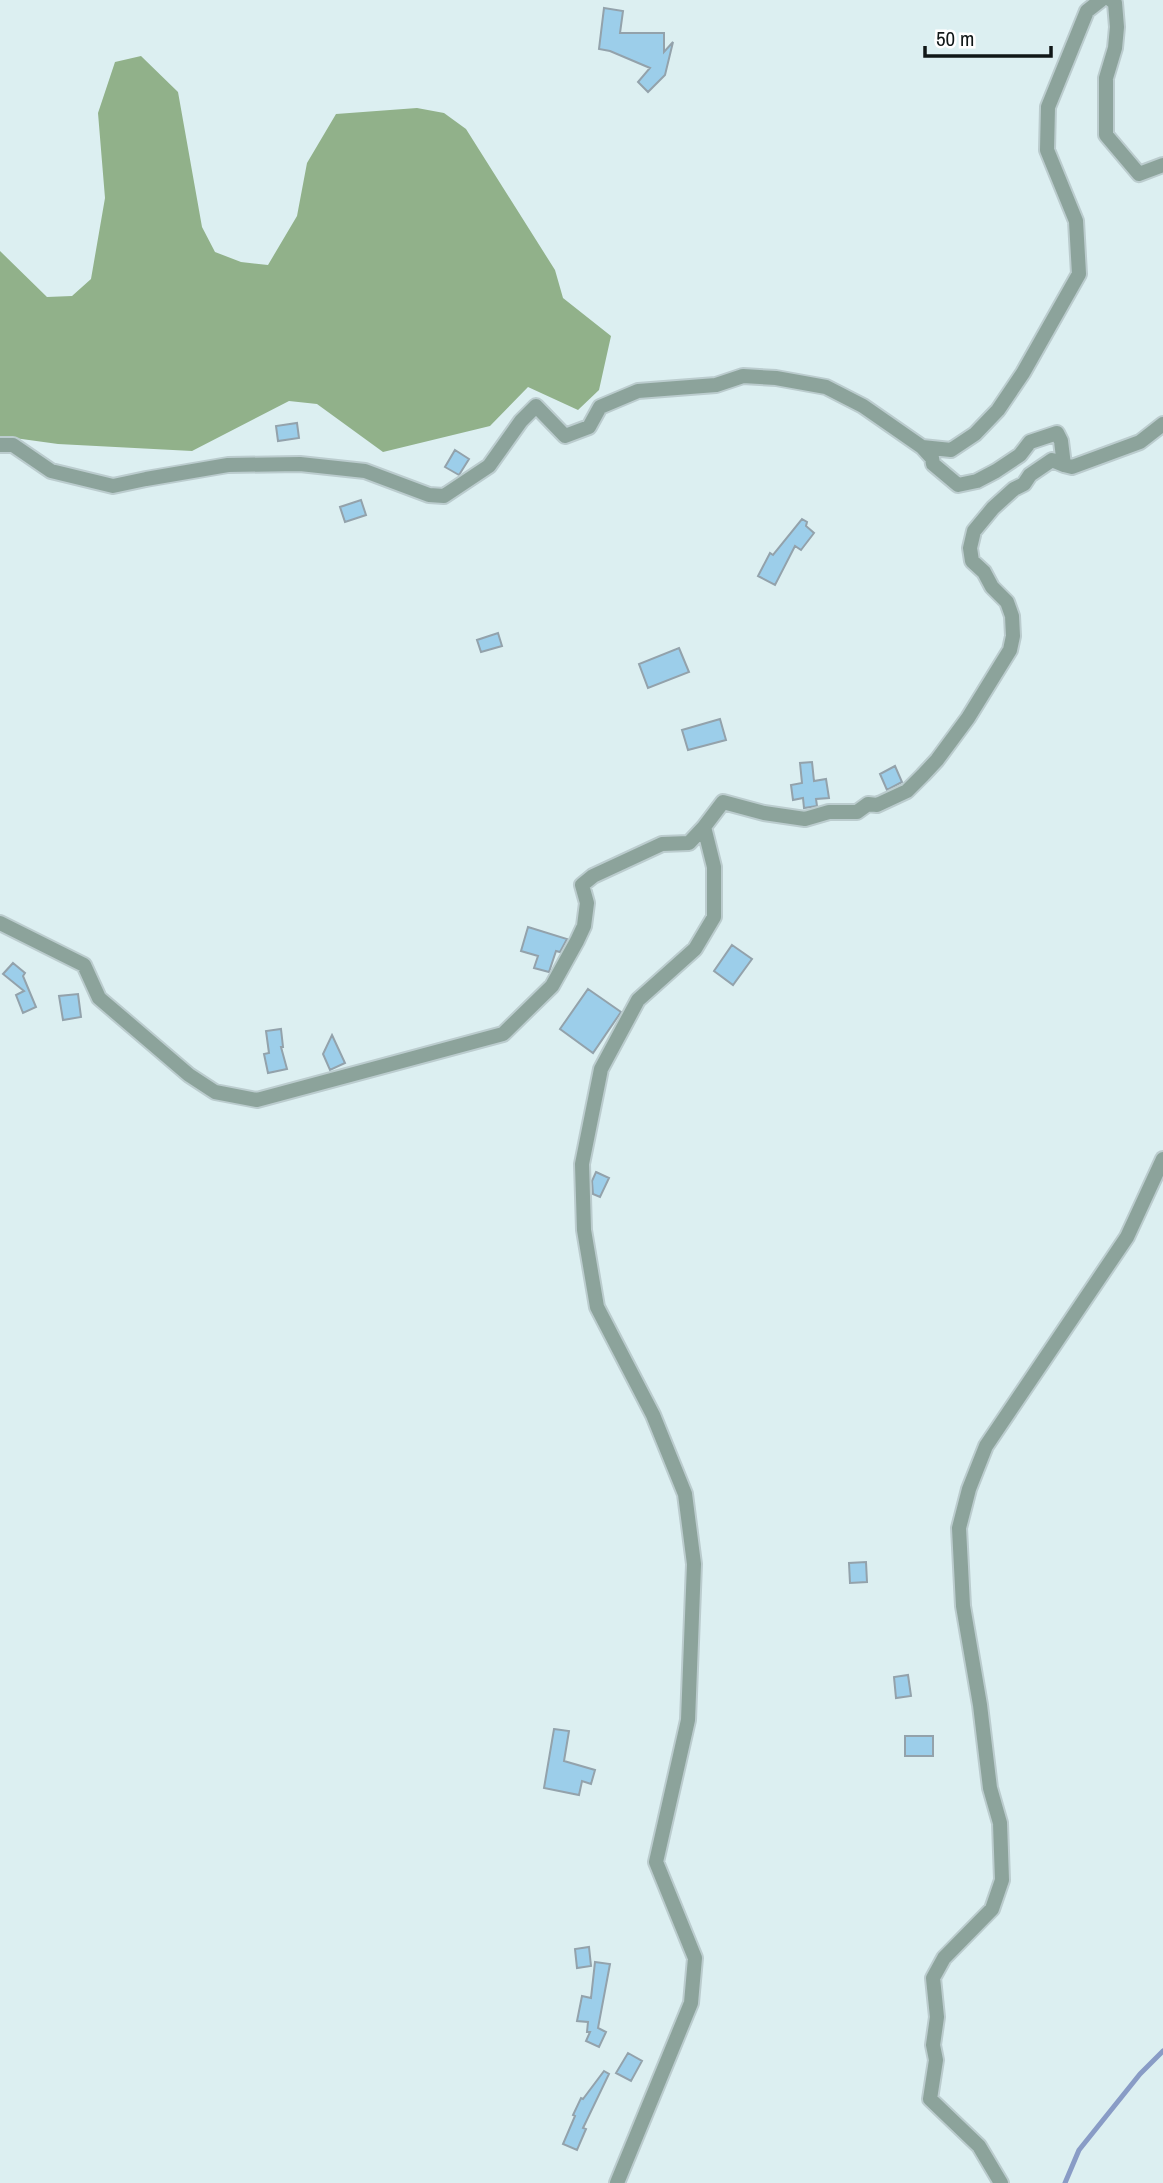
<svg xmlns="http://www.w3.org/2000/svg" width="1163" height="2183" viewBox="0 0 1163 2183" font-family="'Archivo Narrow',sans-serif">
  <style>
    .forest { fill: #91b18a }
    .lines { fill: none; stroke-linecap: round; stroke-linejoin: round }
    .stream { stroke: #899cc6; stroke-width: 5 }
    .building { fill: #9cceea; stroke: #93a2ab; stroke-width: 2 }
    .minor-casing { stroke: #bbccce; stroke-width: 18 }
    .minor { stroke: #8ca39b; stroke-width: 14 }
  </style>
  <rect width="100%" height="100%" fill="#dceff1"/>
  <!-- forest -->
  <path class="forest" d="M141,56l37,36 24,135 13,25 26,10 27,3 29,-49 10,-53 29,-49 81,-6 27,5 22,16 89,141 8,28 48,38 -12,54 -21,20 -50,-23 -38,39 -107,26 -66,-48 -28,-3 -97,50 -134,-7 -58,-8v-185l47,46 25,-1 19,-17 14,-81 -7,-85 17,-51z"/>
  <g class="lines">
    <!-- stream -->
    <path class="stream" d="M1065,2183l14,-33 61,-76 23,-23"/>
  </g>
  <!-- building -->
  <path class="building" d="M604,8l19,3 -3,22h44v19l9,-10 -8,33 -17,17 -10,-10 12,-14 -40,-17 -11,-2z
    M297,423l2,15 -21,3 -2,-15z
    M455,450l14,9 -10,16 -14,-8z
    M361,500l5,15 -21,7 -5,-15z
    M802,519l5,3 -1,4 8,7 -13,17 -6,-4 -20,39 -17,-9 12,-23 3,2z
    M498,633l4,13 -21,6 -4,-12z
    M679,648l10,24 -41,16 -9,-24z
    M720,719l6,21 -38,10 -6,-20z
    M812,762l2,19 12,-2 3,19 -13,1 1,7 -13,2 -1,-10 -10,2 -2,-15 11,-2 -2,-20z
    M895,766l7,16 -15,8 -7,-16z
    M528,927l39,12 -7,13 -4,-1 -7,21 -15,-4 4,-12 -17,-5z
    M732,945l20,14 -19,26 -19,-14z
    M13,963l12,10 -2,3 13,31 -13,6 -7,-18 8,-4 -21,-17z
    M588,989l33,23 -28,41 -33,-24z
    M78,994l3,23 -18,3 -4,-24z
    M281,1029l2,18h-2l6,22 -19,4 -4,-19 5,-1 -3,-22z
    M332,1035l13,28 -15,7 -7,-16z
    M596,1172l13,6 -9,19 -7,-3 -1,-13z
    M866,1562l1,20 -17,1 -1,-20z
    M908,1675l3,21 -15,2 -2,-21z
    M554,1729l15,2 -5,30 31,9 -4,14 -9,-3 -3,14 -35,-7z
    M905,1736h28v20h-28z
    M589,1947l2,19 -14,2 -2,-19z
    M595,1962l15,2 -12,64 8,4 -7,15 -13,-6 4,-9h-3l1,-10 -11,-1 5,-25 9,2z
    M628,2053l14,8 -11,20 -15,-8z
    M604,2071l5,3 -26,54 3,1 -9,21 -14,-6 12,-28 -2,-1 8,-17 2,1z"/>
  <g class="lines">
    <defs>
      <path id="minor" d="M1111,0l4,3 2,24 -2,21 -9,30v57l33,39 24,-9
        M0,445h13l38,26 62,15 33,-7 82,-14 72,-1 65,7 64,24 15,1 45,-30 32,-45 15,-15 29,30 24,-9 11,-20 38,-16 78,-6 27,-9 33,2 50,9 37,19 59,41 29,3 24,-16 23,-24 25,-37 56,-99 -3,-53 -29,-71 1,-43 39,-96 14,-11
        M922,447l10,11 1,6 25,21 19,-4 19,-10 24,-16 10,-13 27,-9 4,8 3,24 8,2 68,-25 23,-18
        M0,923l84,42 15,33 90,77 26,17 42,8 246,-66 49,-48 25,-45 7,-15 3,-23 -5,-18 11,-9 69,-32 27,-1 15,-16
        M617,2183l74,-180 4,-45 -39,-96 32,-142 6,-156 -9,-70 -32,-79 -56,-108 -13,-77 -2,-66 19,-95 37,-69 57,-51 19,-32v-50l-10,-40 19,-25 41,11 41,6 24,-7h28l11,-8 9,1 30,-14 16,-16 14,-15 31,-42 42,-68 3,-14 -1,-20 -5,-14 -15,-15 -8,-15 -12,-11 -2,-13 4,-17 19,-23 21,-19 10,-5 6,-9 22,-15 12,5
        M1001,2183l-22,-37 -49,-47 6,-39 -3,-15 4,-28 -4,-39 11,-20 48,-49 10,-29 -2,-57 -10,-35 -10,-83 -17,-99 -4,-78 10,-39 17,-43 141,-209 36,-78"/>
    </defs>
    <!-- minor casing -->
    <use href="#minor" class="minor-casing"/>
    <!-- minor -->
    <use href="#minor" class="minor"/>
  </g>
  <!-- scale -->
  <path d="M925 46v10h126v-10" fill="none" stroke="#101717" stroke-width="3.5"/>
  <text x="936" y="46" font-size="21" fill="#101717" stroke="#ffffff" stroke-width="5" paint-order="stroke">50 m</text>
</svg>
